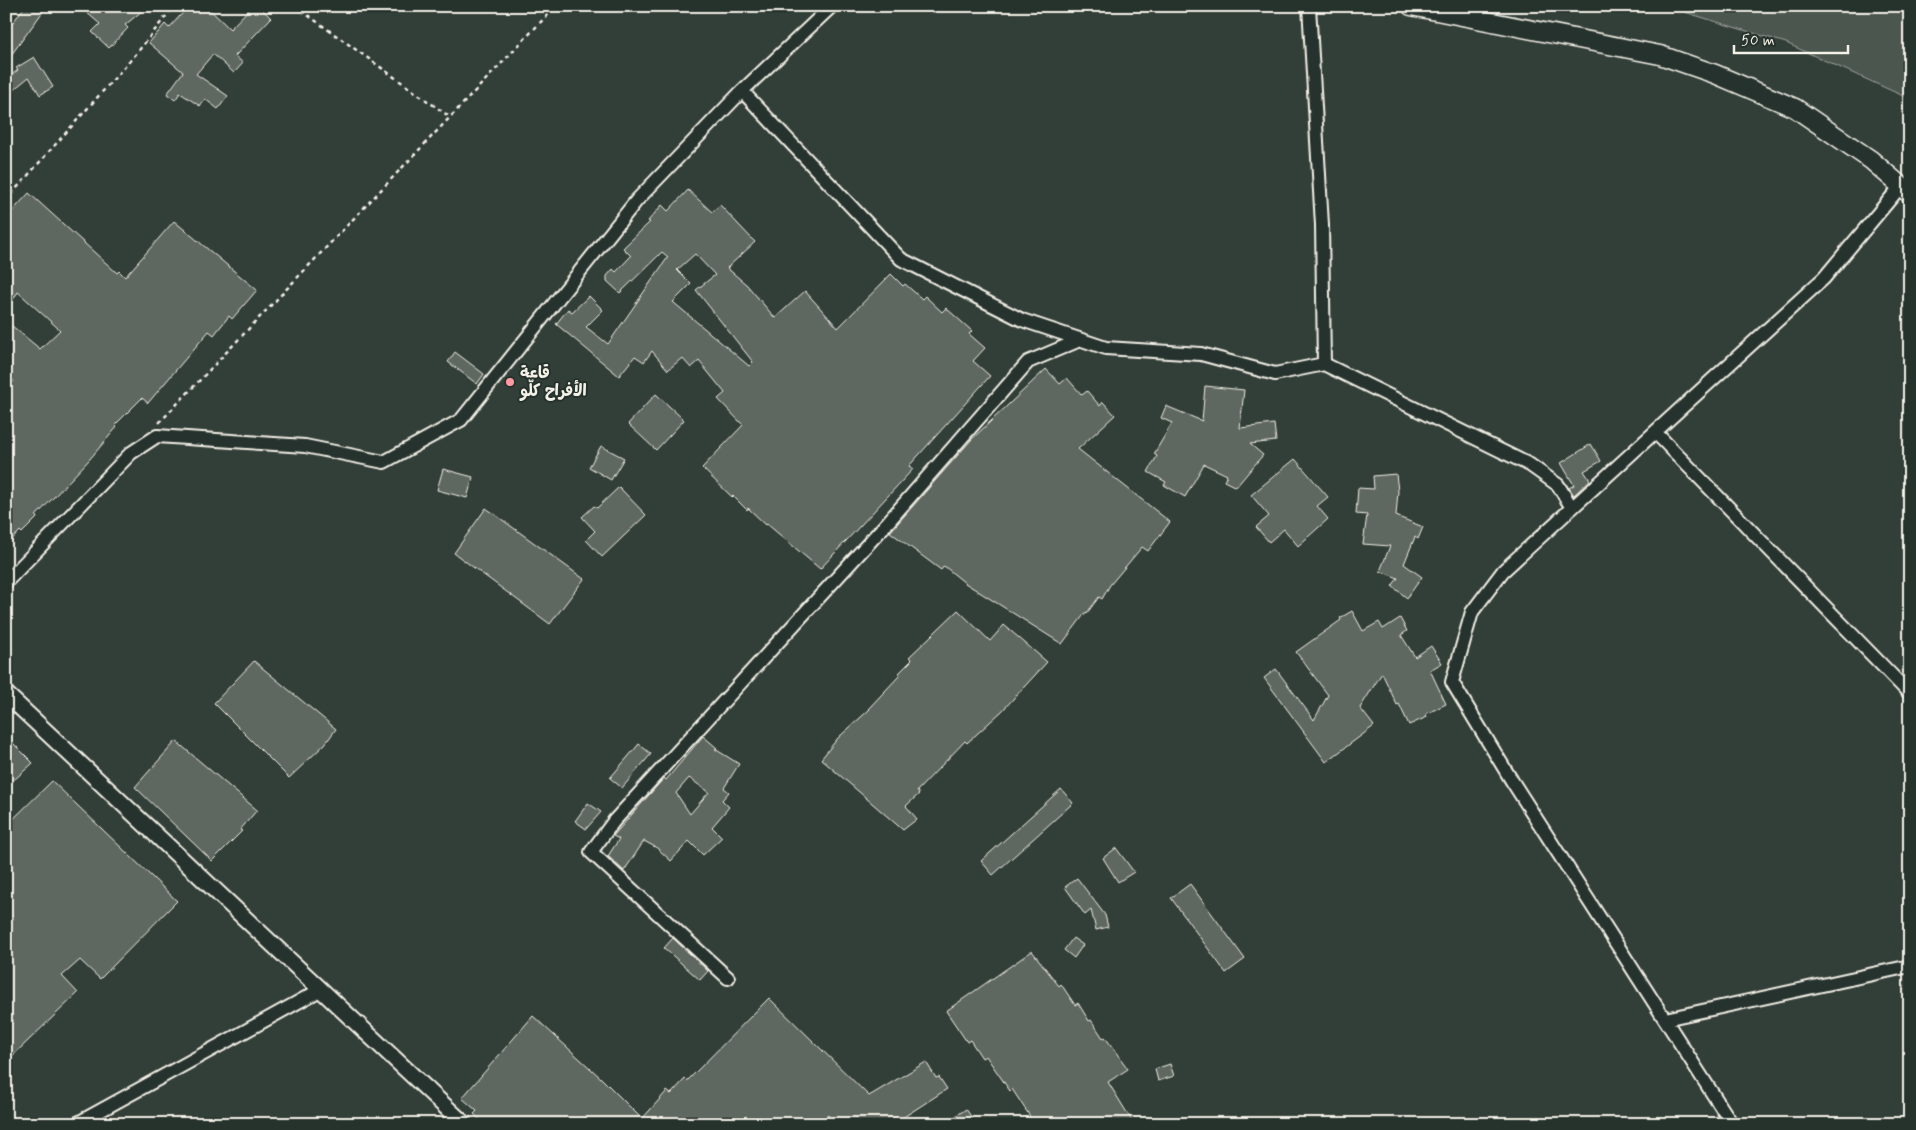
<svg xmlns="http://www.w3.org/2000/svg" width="1916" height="1130" viewBox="0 0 1916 1130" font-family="Mynerve,'Playpen Sans Arabic',sans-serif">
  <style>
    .green { fill: #4c564f; stroke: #a0a49c }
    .building { fill: #5f6861; stroke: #f4f1e8; fill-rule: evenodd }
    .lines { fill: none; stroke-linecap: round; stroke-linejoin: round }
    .minor-casing { stroke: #f4f1e8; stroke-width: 16 }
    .tertiary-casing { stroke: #f4f1e8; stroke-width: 19 }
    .secondary-casing { stroke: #f4f1e8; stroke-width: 21 }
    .path { stroke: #f4f1e8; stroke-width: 2.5; stroke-dasharray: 4 4; stroke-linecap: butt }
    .minor { stroke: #26332d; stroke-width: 12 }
    .tertiary { stroke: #26332d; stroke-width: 15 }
    .secondary { stroke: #26332d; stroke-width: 18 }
    .poi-dot { fill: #ff9aa2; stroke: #26332d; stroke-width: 2 }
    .labels { text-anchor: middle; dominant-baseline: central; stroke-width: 4; stroke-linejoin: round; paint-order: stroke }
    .poi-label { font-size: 16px; font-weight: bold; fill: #f4f1e8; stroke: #26332d; text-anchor: start }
  </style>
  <rect width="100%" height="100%" fill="#323e38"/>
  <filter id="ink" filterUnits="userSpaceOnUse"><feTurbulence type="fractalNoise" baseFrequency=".02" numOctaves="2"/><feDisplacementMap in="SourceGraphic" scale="10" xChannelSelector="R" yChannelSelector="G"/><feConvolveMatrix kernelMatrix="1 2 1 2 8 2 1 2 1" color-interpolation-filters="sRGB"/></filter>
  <g filter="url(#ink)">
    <!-- green -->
    <path class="green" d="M1665,6h245v93l-124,-56z"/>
    <!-- building -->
    <path class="building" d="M25,6h22l-41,56v-30z
      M79,6h69l-23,19 3,3 -19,20 -17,-16 8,-8z
      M189,6h17l24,23 22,-23h7l12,12 -36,38 8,7 -9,10 -21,-19 -17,20 32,22 -10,13 -13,-10 -5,7 -20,-13 -5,7 -8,-6 16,-22 -34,-29 16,-19 4,4z
      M34,57l19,30 -13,8 -11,-18 -23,19v-17l12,-9 -2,-2z
      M688,190l24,22 8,-7 35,37 -28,26 20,17 28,33 30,-27 33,37 53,-54 12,12 2,-2 17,15 3,-3 17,16 4,-4 26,23 -3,3 16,14 -12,13 17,15 -81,90 4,3 -93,100 -53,-45 -1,1 -18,-17 -1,2 -14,-14 -1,1 -30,-29 41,-43 -25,-26 7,-6 -26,-32 -8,7 -9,-10 -14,12 -16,-19 -8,11 -9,-6 -16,20 -63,-52 12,-15 4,3 17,-16 14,14 -17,17 22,17 60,-87 -6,-5 -42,41 -13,-12v-5l6,-7 3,3 15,-16 -8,-8 27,-26 -2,-1 14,-16 6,6zM695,254l20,21 -19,15 57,72 -4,4 -76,-64 18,-18 -14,-14z
      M29,193l88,80 2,-2 6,6 49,-56 83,69 -25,29 -3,-3 -15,19 -5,-4 -61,72 -6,-5 -27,27 2,2 -28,33 -53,56 1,2 -15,15 -2,-2 -14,15v-155l8,-10 -8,-7v-53l34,28 20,-19 -42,-38 -12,18v-92z
      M455,352l29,22 -7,10 -29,-22z
      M1046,369l14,15 7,-6 15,17 5,-4 13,15 3,-4 12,13 -37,34 92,73 -22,29 -6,-4 -32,38 -8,14 -3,-2 -12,16 -1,-1 -24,32 -97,-61 -21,-17 -3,4 -51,-38 82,-93z
      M1205,386l39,4 -4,38 34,-4 2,17 -26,3 13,11 -27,32 -12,-6 3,-6 -23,-11 -19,33 -21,-12 2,-3 -18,-10 9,-16 -3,-2 18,-31 -11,-5 5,-12 36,15z
      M656,394l28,26 -28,30 -28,-26z
      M1591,444l10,17 -17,10 6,9 -16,15 -5,-7 5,-3 -13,-22z
      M601,446l23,12 -13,22 -22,-13z
      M1295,459l33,38 -11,9 11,13 -30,27 -14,-17 -15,13 -13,-15 13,-11 -18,-21z
      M443,469l30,8 -6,21 -30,-8z
      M1396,474l2,17 -2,25 27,11 -5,12 -3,-2 -11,27 18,13 -15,21 -15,-12 6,-8 -18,-7 10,-25 -27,-2 4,-29 -11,-1 2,-26 16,1 -1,-13z
      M619,487l27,28 -44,42 -16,-17 9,-9 -13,-14 12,-11 3,2z
      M486,508l98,71 -34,45 -96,-71z
      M958,610l32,31 14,-16 43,37 -45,49 -35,32 -2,-2 -48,50 2,3 -13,12 11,13 -14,11 -82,-71 17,-21 32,-29 -1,-1 31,-33 -1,-2 13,-13 -3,-3z
      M1352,611l11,20 16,-9 4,7 17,-11 7,13 -6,4 14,22 16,-11 11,17 -12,7 16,34 -20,10 1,3 -18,8 -10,-21 -2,1 -15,-32 -22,35 14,18 -48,36 -62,-84 12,-9 38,51 14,-25 -32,-43 45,-32 -1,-2z
      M254,661l82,68 -11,15 -36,34 -75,-75z
      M6,736l27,27 -27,24z
      M703,736l14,12 -2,1 24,15 -15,24 5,4 -7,8 7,7 -17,20 10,10 -19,18 -14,-14 -18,20 -14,-13 -13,-7 -20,30 -16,-15 11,-17 -6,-3 51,-58 2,2zM689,778l20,14 -19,22 -14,-21z
      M176,741l81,69 -17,20 2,1 -30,30 -77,-74z
      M639,744l12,10 -29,34 -12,-10z
      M52,781l125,120 -77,78 -20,-19 -18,16 16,17 -72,69v-236z
      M1061,789l12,14 -80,72 -12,-14z
      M588,803l13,9 -15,17 -11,-8z
      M1116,848l18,24 -16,10 -15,-24z
      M1077,878l28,37 3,12 -12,3 -5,-20 -6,5 -20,-28z
      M1190,884l55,75 -19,14 -55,-75z
      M673,938l35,33 -8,9 -36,-32z
      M1073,938l10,7 -9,13 -10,-8z
      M1032,951l27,35 2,-2 14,21 3,-2 11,18 2,-1 12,18 2,-1 23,32 -20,13 26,42h-99l-23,-35 -2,2 -24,-35 -4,2 -12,-18 -3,2 -21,-31z
      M769,998l100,98 57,-34 10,16 3,-1 8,12 -54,35h-59l-6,-9 -8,9h-336l-10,-10 3,-3 -15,-13 71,-82 69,63 40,40 25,-28 4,3 14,-15 2,2z
      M1170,1064l4,12 -16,5 -3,-12z
      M966,1109l10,15h-32z"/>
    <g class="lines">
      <defs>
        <path id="minor" d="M742,91l159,168 121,61 84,28 95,6 74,20 49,-10 -2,-139 -13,-219
          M1901,186l-77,92 -169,154 255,262
          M1324,364l206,101 28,20 14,23
          M1655,432l-152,139 -31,41 -20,70 60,99 220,343
          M6,582l125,-129 26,-17 148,10 79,16 77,-42 176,-220 105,-109 90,-85
          M728,978l-137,-126 23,-31 274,-299 140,-160 52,-22
          M1665,1019l245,-53
          M76,1124l244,-134"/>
        <path id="tertiary" d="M6,694l458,430"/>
        <path id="secondary" d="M1411,6l249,49 55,19 80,34 76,52 39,34"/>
      </defs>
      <!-- minor casing -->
      <use href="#minor" class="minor-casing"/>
      <!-- tertiary casing -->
      <use href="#tertiary" class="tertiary-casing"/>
      <!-- secondary casing -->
      <use href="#secondary" class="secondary-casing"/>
      <!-- path -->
      <path class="path" d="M295,6l155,111
        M6,200l130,-146 38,-48
        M159,423l397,-417"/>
      <!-- minor -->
      <use href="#minor" class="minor"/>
      <!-- tertiary -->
      <use href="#tertiary" class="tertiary"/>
      <!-- secondary -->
      <use href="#secondary" class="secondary"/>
    </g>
  </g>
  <!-- markers -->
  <circle class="poi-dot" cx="510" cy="382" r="5"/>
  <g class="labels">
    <!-- poi labels -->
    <g class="poi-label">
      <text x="520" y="373">قاعة<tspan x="520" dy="18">الأفراح كلّو</tspan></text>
    </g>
  </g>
  <!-- margin -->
  <rect width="1916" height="1130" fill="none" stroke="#26332d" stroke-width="25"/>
  <rect x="12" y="12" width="1891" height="1105" fill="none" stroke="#f4f1e8" stroke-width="2" filter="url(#ink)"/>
  <!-- scale -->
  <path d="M1734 45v8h114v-8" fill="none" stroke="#f4f1e8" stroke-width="2.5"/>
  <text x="1741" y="45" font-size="15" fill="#f4f1e8" stroke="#26332d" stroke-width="4" paint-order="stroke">50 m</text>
</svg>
